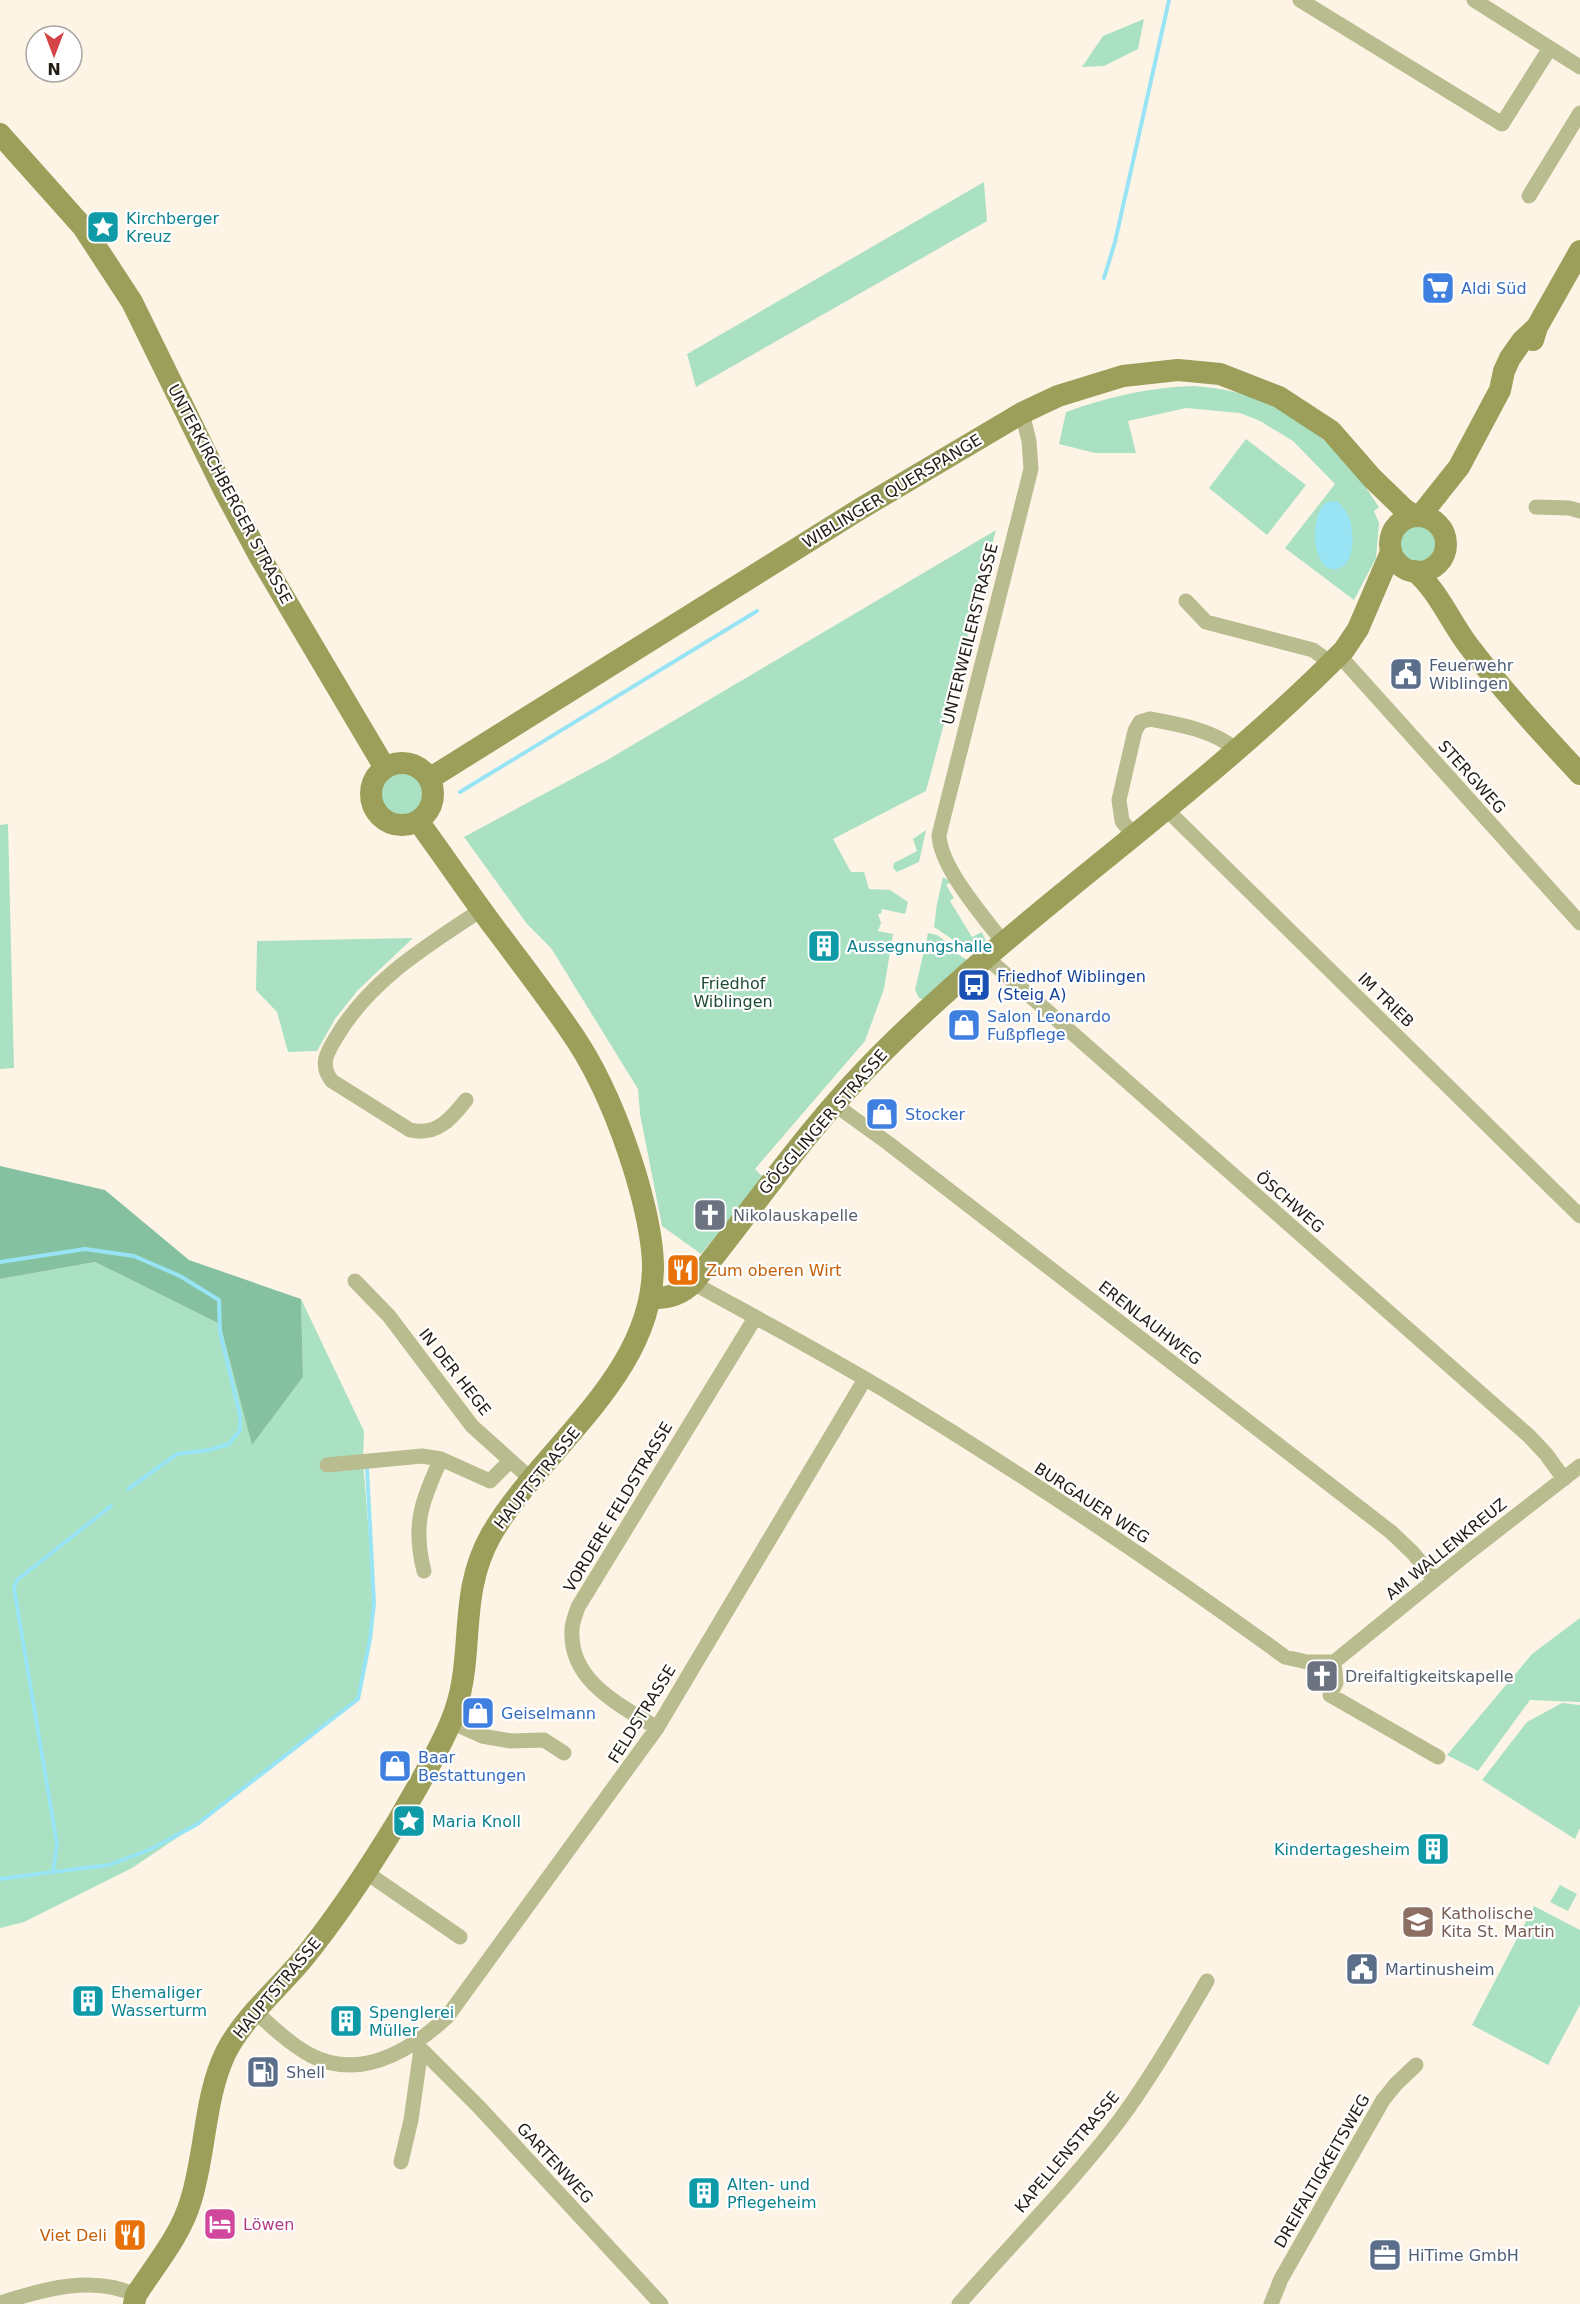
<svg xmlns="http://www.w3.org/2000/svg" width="1580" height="2304" viewBox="0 0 1580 2304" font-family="'DejaVu Sans',sans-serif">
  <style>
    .green { fill: #a9e1c2 }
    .forest { fill: #85c1a1 }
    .water { fill: #98e4f4 }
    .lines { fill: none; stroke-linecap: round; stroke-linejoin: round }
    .stream { stroke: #98e4f4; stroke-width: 4 }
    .street { stroke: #b8bc8e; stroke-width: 15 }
    .secondary { stroke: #9b9f59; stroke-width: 22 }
    .labels { text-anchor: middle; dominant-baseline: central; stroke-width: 4.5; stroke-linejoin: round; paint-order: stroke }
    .culture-label { font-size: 16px; fill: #0d838f; stroke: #fff; text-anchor: start }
    .shop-label { font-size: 16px; fill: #366cbe; stroke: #fff; text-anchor: start }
    .street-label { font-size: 16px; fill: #221c14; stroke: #fff }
    .service-label { font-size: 16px; fill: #4e5e75; stroke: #fff; text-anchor: start }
    .transit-label { font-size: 16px; fill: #164399; stroke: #fff; text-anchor: start }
    .park-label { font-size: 16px; fill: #1c4b35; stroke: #fff }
    .worship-label { font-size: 16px; fill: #5b616d; stroke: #fff; text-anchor: start }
    .food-label { font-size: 16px; fill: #c56008; stroke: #fff; text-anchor: start }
    .education-label { font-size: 16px; fill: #785e54; stroke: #fff; text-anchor: start }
    .hotel-label { font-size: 16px; fill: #b23c85; stroke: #fff; text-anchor: start }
  </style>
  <rect width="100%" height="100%" fill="#fef4e6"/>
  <!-- green -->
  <path class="green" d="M1144,19l-6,30 -34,17 -22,1 21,-31z
    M984,182l3,39 -291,166 -9,-33z
    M1194,386c84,5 142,52 185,121l-5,4 5,12 -3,35 -22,42 -69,-52 50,-64 -42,-43 -33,-20 -20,-8 -54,-5 -58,13 8,32h-41l-36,-9 7,-32c42,-15 84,-25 128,-26z
    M1246,439l60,46 -39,50 -58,-47z
    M1398 544a20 20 0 1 1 40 0a20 20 0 1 1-40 0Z
    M996,530l-70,261 -93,48 18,33h13l5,17 21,1 18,12 -3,12 -23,-5 -1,5h-3l3,9 -3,8 15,3 -9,55 -19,52 -110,128 9,9 -63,76 -39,-28 -22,-112 -2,-25 -87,-141 -24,-24 -63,-87 145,-78z
    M371 795a31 31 0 1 1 62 0a31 31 0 1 1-62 0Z
    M8,824l6,244 -14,1v-244z
    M926,830l-7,32 -22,10 -4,-4 1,-5 23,-12 -4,-12z
    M943,877l8,5 -5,3 8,13 -4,3 22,36 10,-5 5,12 -13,10 -40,-27 3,-23z
    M928,933l9,2 21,15 -2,3 11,7 -31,27 -12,13 -5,-2 -4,-8z
    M413,938l-55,52 -23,29 -18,32 -29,1 -11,-40 -21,-22 1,-49z
    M95,1262l125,62 32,120 51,-67 -2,-78 63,132 -1,30 11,138 -4,40 -12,60 -162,126 -64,43 -108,54 -24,6v-649z
    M1580,1618v84l-50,-2 -52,71 -31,-16 85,-101z
    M1562,1703l18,2v123l-5,11 -93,-59 45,-58z
    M1560,1885l17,9 -9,17 -18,-9z
    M1534,1906l46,24v75l-32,60 -76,-40z"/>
  <!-- forest -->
  <path class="forest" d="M0,1166l105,24 84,70 112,39 2,78 -51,68 -32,-121 -125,-62 -95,17z"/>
  <!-- water -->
  <path class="water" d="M1337,501c6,6 11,12 13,19 4,15 5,45 -13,49 -26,6 -29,-59 -9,-67 3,-1 6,0 9,-1z"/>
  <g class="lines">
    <!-- stream -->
    <path class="stream" d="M1104,278l11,-36 54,-242
      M460,792l297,-181
      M0,1262l85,-13 49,7 46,20 39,24 1,32 20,83v15l-11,14 -20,6 -32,4 -49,35
      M53,1872l56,-7 40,-15 47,-25 162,-126 12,-60 4,-36 -7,-135
      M0,1879l53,-7 4,-28 -43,-256 3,-8 94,-74"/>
    <!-- street -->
    <path class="street" d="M1300,0l202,124 48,-76
      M1474,0l106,67
      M1529,196l51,-83
      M1536,507l33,1 11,3
      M1186,601l20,21 107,28 18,13
      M1339,655l241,268
      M1167,810l413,406
      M1134,836l-12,-15 -3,-21 16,-69 5,-9 10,-3c28,5 67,12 87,32
      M1003,942c-20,-26 -63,-75 -64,-107l92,-366 -2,-28 -7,-28
      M986,957l542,478 18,19 18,25
      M466,1100c-15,19 -29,36 -56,30l-78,-49c-13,-16 -5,-29 5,-45 34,-57 90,-90 144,-126
      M834,1104l54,39 503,389 22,21 22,27
      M355,1281l34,35 83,110 60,54
      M693,1283c69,38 139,75 206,116 132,81 261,167 386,258l22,5h27l2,21 -6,12 108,62
      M327,1465l95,-9 19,3 49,22 20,-20
      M424,1571c-12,-46 -2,-71 17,-112
      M1334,1662l134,-109 112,-87
      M451,1722l31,14 29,5 33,-1 20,13
      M657,1728c-37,-23 -88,-47 -85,-98 0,-8 4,-16 6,-23l177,-289
      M367,1873l93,64
      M256,2012c16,15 34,32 54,43 50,26 100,-4 137,-38l210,-289 208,-349
      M416,2044l63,63 182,197
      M401,2162l10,-42 10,-71
      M0,2303c44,-14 92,-28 136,-8
      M959,2304c53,-61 111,-119 160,-183 33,-45 60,-92 88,-140
      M1271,2304l10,-25 102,-179 13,-16 20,-19"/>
    <!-- secondary -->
    <path class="secondary" d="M0,134l83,93 49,75 92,188 36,67 125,211
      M1533,340l4,-13 43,-76
      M1420,516l39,-49 41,-77 4,-19 6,-13 12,-17 15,-14
      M1390 544a28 28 0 1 1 56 0a28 28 0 1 1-56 0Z
      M1415,571c23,20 35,50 53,74 35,46 73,87 112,129
      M371 794a31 31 0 1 1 62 0a31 31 0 1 1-62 0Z
      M429,779l431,-270 162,-96 36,-17 65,-20 55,-6 42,4 59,23 52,34 41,47 32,31 11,7
      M650,1298c17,1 31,-3 43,-15 63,-78 116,-157 187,-228 141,-141 309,-251 451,-392l13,-13 14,-21 33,-77
      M134,2304l2,-9c20,-31 45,-60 55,-95 15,-48 13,-103 35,-148 18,-35 51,-62 76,-92 36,-44 66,-90 96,-139 18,-32 38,-64 52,-97 28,-63 5,-125 41,-189 51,-88 163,-159 162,-271 -1,-31 -9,-62 -18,-92 -14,-45 -32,-91 -58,-131 -25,-38 -53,-74 -80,-110 -27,-36 -52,-73 -79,-110"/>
  </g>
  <!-- icons -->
  <defs>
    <symbol id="sight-square" viewBox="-11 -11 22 22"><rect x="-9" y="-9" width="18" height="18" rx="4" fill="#0f9aa8" stroke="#fff"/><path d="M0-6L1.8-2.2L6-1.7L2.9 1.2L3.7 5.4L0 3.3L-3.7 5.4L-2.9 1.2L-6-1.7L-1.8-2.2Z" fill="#fff"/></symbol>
    <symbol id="supermarket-square" viewBox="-11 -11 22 22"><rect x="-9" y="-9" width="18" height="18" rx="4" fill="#3f7fe0" stroke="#fff"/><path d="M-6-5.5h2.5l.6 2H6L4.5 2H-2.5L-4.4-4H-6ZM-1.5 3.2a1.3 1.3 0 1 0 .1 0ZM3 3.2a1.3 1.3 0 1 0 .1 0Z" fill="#fff"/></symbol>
    <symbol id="civic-square" viewBox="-11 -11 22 22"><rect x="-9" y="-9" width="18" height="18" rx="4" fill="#5c6f8a" stroke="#fff"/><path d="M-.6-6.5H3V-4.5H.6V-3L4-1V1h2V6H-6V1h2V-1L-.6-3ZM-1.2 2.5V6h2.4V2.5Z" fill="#fff"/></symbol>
    <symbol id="building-square" viewBox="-11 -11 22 22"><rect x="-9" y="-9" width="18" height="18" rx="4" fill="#0f9aa8" stroke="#fff"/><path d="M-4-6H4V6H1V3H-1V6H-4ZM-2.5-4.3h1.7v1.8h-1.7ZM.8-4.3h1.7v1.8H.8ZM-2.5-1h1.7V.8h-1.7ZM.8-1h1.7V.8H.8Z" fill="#fff"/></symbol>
    <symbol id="bus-square" viewBox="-11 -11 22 22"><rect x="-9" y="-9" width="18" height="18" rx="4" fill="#1a4fb4" stroke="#fff"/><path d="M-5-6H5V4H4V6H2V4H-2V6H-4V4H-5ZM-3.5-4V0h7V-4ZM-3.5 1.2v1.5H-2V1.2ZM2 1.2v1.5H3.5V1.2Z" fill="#fff"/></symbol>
    <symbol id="shop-square" viewBox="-11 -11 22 22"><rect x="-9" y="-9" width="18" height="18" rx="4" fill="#3f7fe0" stroke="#fff"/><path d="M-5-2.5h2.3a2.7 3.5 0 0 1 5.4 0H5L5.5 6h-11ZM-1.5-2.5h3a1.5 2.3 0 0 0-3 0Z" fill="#fff"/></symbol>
    <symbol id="church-square" viewBox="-11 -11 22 22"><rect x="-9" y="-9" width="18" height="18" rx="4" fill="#6b7280" stroke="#fff"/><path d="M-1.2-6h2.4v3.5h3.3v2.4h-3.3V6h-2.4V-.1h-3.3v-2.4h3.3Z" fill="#fff"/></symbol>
    <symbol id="restaurant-square" viewBox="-11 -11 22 22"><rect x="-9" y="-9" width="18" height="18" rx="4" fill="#e8710a" stroke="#fff"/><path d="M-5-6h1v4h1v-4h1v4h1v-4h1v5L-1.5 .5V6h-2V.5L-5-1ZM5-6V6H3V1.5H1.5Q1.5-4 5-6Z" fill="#fff"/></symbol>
    <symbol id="school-square" viewBox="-11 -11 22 22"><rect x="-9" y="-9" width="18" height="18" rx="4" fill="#8d6e63" stroke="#fff"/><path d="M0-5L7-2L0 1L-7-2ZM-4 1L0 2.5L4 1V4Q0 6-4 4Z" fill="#fff"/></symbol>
    <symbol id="fuel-square" viewBox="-11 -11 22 22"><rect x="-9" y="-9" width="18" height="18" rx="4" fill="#5c6f8a" stroke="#fff"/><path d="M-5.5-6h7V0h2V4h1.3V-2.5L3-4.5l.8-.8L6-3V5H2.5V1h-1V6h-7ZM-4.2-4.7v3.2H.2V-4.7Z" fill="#fff"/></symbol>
    <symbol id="hotel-square" viewBox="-11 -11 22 22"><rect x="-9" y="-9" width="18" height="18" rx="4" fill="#d1479c" stroke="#fff"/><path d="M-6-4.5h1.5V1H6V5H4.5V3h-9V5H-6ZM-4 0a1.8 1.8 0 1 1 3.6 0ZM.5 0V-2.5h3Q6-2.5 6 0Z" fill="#fff"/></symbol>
    <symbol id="office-square" viewBox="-11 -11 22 22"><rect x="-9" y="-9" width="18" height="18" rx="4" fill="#5c6f8a" stroke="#fff"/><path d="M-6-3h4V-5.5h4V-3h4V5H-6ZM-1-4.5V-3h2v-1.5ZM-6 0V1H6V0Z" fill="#fff"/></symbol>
  </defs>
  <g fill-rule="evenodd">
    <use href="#sight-square" x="84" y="208" width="38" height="38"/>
    <use href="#supermarket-square" x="1419" y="269" width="38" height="38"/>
    <use href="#civic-square" x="1387" y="655" width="38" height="38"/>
    <use href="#building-square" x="805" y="927" width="38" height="38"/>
    <use href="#bus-square" x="955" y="966" width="38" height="38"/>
    <use href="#shop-square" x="945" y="1006" width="38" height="38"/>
    <use href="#shop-square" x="863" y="1095" width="38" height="38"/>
    <use href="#church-square" x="691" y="1196" width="38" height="38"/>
    <use href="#restaurant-square" x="664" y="1251" width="38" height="38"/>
    <use href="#church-square" x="1303" y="1657" width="38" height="38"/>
    <use href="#shop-square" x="459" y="1694" width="38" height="38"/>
    <use href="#shop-square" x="376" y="1747" width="38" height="38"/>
    <use href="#sight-square" x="390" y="1802" width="38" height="38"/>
    <use href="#building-square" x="1414" y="1830" width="38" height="38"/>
    <use href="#school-square" x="1399" y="1903" width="38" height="38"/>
    <use href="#civic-square" x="1343" y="1950" width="38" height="38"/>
    <use href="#building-square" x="69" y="1982" width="38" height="38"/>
    <use href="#building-square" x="327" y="2002" width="38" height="38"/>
    <use href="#fuel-square" x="244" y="2053" width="38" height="38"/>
    <use href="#building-square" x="685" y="2174" width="38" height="38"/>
    <use href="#hotel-square" x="201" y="2205" width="38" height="38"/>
    <use href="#restaurant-square" x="111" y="2216" width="38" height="38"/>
    <use href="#office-square" x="1366" y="2236" width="38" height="38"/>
  </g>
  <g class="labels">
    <!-- culture labels -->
    <g class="culture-label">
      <text x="126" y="218">Kirchberger<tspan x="126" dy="18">Kreuz</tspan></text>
      <text x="847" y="946">Aussegnungshalle</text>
      <text x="432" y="1821">Maria Knoll</text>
      <text x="1410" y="1849" text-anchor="end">Kindertagesheim</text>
      <text x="111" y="1992">Ehemaliger<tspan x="111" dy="18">Wasserturm</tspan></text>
      <text x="369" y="2012">Spenglerei<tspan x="369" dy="18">Müller</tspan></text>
      <text x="727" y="2184">Alten- und<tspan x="727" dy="18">Pflegeheim</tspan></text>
    </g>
    <!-- shop labels -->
    <g class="shop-label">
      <text x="1461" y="288">Aldi Süd</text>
      <text x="987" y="1016">Salon Leonardo<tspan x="987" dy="18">Fußpflege</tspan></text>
      <text x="905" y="1114">Stocker</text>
      <text x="501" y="1713">Geiselmann</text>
      <text x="418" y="1757">Baar<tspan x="418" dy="18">Bestattungen</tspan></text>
    </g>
    <!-- street labels -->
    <g class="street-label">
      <text transform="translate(892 491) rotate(-31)">WIBLINGER QUERSPANGE</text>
      <text transform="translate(230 494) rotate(62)">UNTERKIRCHBERGER STRASSE</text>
      <text transform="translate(970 634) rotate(-76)">UNTERWEILERSTRASSE</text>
      <text transform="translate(1472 777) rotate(48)">STERGWEG</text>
      <text transform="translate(1386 1000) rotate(44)">IM TRIEB</text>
      <text transform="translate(823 1122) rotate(-49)">GÖGGLINGER STRASSE</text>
      <text transform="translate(1290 1202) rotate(41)">ÖSCHWEG</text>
      <text transform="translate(1150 1323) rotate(38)">ERENLAUHWEG</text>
      <text transform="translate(455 1372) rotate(52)">IN DER HEGE</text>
      <text transform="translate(537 1478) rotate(-51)">HAUPTSTRASSE</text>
      <text transform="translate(1092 1503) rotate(33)">BURGAUER WEG</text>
      <text transform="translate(618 1507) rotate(-59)">VORDERE FELDSTRASSE</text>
      <text transform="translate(1446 1549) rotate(-39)">AM WALLENKREUZ</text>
      <text transform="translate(642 1714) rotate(-58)">FELDSTRASSE</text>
      <text transform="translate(277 1988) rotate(-50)">HAUPTSTRASSE</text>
      <text transform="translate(1067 2152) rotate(-50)">KAPELLENSTRASSE</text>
      <text transform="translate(555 2163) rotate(47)">GARTENWEG</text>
      <text transform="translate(1322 2171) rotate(-60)">DREIFALTIGKEITSWEG</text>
    </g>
    <!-- service labels -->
    <g class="service-label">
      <text x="1429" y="665">Feuerwehr<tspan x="1429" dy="18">Wiblingen</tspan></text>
      <text x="1385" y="1969">Martinusheim</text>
      <text x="286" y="2072">Shell</text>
      <text x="1408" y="2255">HiTime GmbH</text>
    </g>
    <!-- transit labels -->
    <g class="transit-label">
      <text x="997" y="976">Friedhof Wiblingen<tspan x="997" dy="18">(Steig A)</tspan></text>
    </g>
    <!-- park labels -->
    <g class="park-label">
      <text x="733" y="983">Friedhof<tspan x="733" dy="18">Wiblingen</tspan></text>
    </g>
    <!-- worship labels -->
    <g class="worship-label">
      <text x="733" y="1215">Nikolauskapelle</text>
      <text x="1345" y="1676">Dreifaltigkeitskapelle</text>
    </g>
    <!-- food labels -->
    <g class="food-label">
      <text x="706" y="1270">Zum oberen Wirt</text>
      <text x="107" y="2235" text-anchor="end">Viet Deli</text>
    </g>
    <!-- education labels -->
    <g class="education-label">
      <text x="1441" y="1913">Katholische<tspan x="1441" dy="18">Kita St. Martin</tspan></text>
    </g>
    <!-- hotel labels -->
    <g class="hotel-label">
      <text x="243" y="2224">Löwen</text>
    </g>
  </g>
  <!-- north arrow -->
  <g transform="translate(54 54) rotate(180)"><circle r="28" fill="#ffffff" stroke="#a7a4a1" stroke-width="1.5"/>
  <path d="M0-4.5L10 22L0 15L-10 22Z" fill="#d44447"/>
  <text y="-9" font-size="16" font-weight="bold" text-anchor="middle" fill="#221c14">N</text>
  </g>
</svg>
